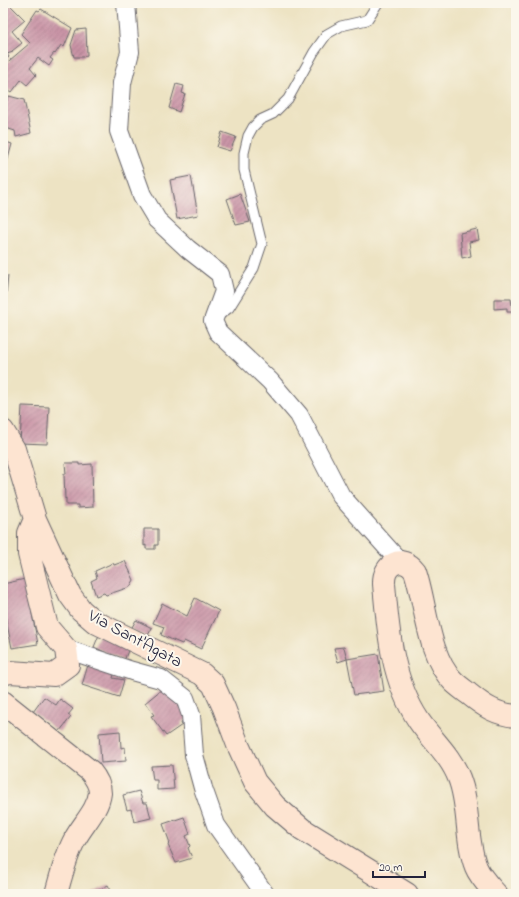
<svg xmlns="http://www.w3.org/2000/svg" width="519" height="897" viewBox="0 0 519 897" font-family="'Indie Flower',sans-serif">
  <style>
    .building { fill: url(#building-hatch) }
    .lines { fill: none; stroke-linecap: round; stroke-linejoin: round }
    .lane-casing { stroke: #69666b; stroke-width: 11 }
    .street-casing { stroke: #69666b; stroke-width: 20 }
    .secondary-casing { stroke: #69666b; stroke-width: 24 }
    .lane { stroke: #fff; stroke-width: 9 }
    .street { stroke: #fff; stroke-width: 18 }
    .secondary { stroke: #fde4d1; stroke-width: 22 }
    .labels { text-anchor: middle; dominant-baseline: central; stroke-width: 4; stroke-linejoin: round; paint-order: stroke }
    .street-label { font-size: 17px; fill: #22223b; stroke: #fbf7ec }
  </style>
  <defs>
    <pattern id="building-hatch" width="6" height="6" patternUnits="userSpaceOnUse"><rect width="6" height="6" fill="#c993a5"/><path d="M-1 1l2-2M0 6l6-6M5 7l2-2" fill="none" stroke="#a37888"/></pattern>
  </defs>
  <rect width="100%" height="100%" fill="#fbf7ec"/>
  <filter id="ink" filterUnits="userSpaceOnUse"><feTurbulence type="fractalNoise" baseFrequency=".025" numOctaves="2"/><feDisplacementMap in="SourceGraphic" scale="8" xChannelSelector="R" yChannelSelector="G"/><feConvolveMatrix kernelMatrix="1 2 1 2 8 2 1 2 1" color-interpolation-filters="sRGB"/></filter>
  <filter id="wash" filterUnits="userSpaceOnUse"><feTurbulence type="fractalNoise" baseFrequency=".012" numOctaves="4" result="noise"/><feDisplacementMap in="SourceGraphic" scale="16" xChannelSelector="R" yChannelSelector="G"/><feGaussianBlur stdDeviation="0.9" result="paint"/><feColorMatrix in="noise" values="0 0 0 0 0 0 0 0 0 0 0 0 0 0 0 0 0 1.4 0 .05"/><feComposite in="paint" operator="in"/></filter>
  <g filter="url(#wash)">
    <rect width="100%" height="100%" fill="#ede3c3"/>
    <g id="blocks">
      <!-- building -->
      <path class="building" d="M3,3h5l17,17 -13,11 10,12 -10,8 1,1 -6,2 2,3 -6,5v-27l2,-1 -2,-2z
        M41,9l31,19 -8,19 -3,-2 -6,9 -1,-1 -4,5 3,2 -4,6 -11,-8 -8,10 6,7 -9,10 -6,-5 -9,12 -9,-6v-20l27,-23 -9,-9 16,-24 2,1z
        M86,29l1,26 -4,2h-9l-3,-12 5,-15z
        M176,84l8,2 -2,7 3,1 -6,18 -10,-4z
        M9,96l15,4 7,33 -15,4 -1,-6 -12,-4v-18z
        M222,132l14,5 -6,14 -13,-4z
        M3,141l9,3 -7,26h-2z
        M191,176l7,39 -21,4 -7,-39z
        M240,194l10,28 -14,3 -9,-26z
        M477,229l2,11 -10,2 2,14 -9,2 -2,-25z
        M3,276h5l-3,30 -2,-1z
        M494,299h17l2,13h-6v-4l-13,1z
        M22,406l27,1 -2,37 -27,-1z
        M65,463h14v2l13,-1 1,43 -15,1v-3h-12v-7l-1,1 -1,-25h2z
        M144,529h14v16h-3v4h-9v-4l-2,1z
        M125,561l9,19 -4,7 -24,8 -2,-2 -8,3 -5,-15 6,-3 -2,-7 18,-8 1,2z
        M25,579l13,65 -26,4 -9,-43v-21z
        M195,598l24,13 -18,38 -17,-8 -2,3 -21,-9 3,-8 -11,-4 9,-20 25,13z
        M136,620l16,8 -5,9 -16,-8z
        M99,635l30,13 -5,13 -30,-14z
        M344,647l3,12 -9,3 -4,-14z
        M378,654l6,37 -30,4 -7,-36z
        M88,665l26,9 -1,4 11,2 -5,17 -37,-12z
        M162,689l22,19 5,10 -8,5 1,2 -16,11 -15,-20 3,-1 -9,-12z
        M44,697l12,8 4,-6 13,10 -5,6 3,2 -12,15 -26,-20z
        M120,731l1,17 4,-1 1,14 -25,2 -2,-30z
        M172,765l2,24 -17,1v-10h-4l-2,-14z
        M139,791l4,12h4l4,15 -17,4 -3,-13 -4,1 -4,-15z
        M184,817l6,17 -4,2 4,10 -2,2 4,10 -16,5 -8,-18 2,-2 -7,-19z
        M108,885l5,9h-21z"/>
    </g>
  </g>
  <g filter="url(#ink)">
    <use href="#blocks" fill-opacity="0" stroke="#69666b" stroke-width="1"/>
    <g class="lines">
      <defs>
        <path id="lane" d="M217,317l12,-9 25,-40 8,-24 -18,-74v-17l4,-17 5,-9 7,-7 13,-6 15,-15 26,-47 13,-18 14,-8 26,-6 11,-17"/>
        <path id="street" d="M126,3l4,49 -8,31 -3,48 23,64 15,25 31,29 32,25 4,17 -11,30 5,11 52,49 29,34 42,81 59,66
          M66,649l66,22 29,8 24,19 6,17 3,40 9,33 13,37 49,69"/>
        <path id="secondary" d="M3,431l11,18 21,70 35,76 11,15 14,12 107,52 11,10 11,24 14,37 17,37 20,24 27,23 105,65
          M3,674l7,-2 44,3 14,-10 -2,-16 -19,-22 -18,-73v-21l6,-14
          M3,702l87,69c5,6 10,13 10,22 -2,17 -17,31 -25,46 -9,16 -14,37 -19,55
          M496,894c-7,-8 -16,-17 -20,-27 -11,-28 -6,-61 -17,-89 -8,-22 -27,-38 -40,-57 -27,-40 -31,-90 -35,-137 -1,-20 18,-30 31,-13 11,32 13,86 38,110 5,5 11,9 16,13 16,13 27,20 47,22"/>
      </defs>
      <!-- lane casing -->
      <use href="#lane" class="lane-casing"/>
      <!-- street casing -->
      <use href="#street" class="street-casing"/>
      <!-- secondary casing -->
      <use href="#secondary" class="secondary-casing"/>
      <!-- lane -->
      <use href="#lane" class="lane"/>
      <!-- street -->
      <use href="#street" class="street"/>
      <!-- secondary -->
      <use href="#secondary" class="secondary"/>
    </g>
  </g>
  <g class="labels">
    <!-- street labels -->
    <g class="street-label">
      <text transform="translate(135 639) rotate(28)">Via Sant'Agata</text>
    </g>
  </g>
  <!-- margin -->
  <rect width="519" height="897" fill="none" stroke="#fbf7ec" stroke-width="16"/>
  <!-- scale -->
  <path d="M373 871v6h52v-6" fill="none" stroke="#22223b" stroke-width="2"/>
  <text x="379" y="871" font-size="12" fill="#22223b" stroke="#fbf7ec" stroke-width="3" paint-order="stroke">20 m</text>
</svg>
